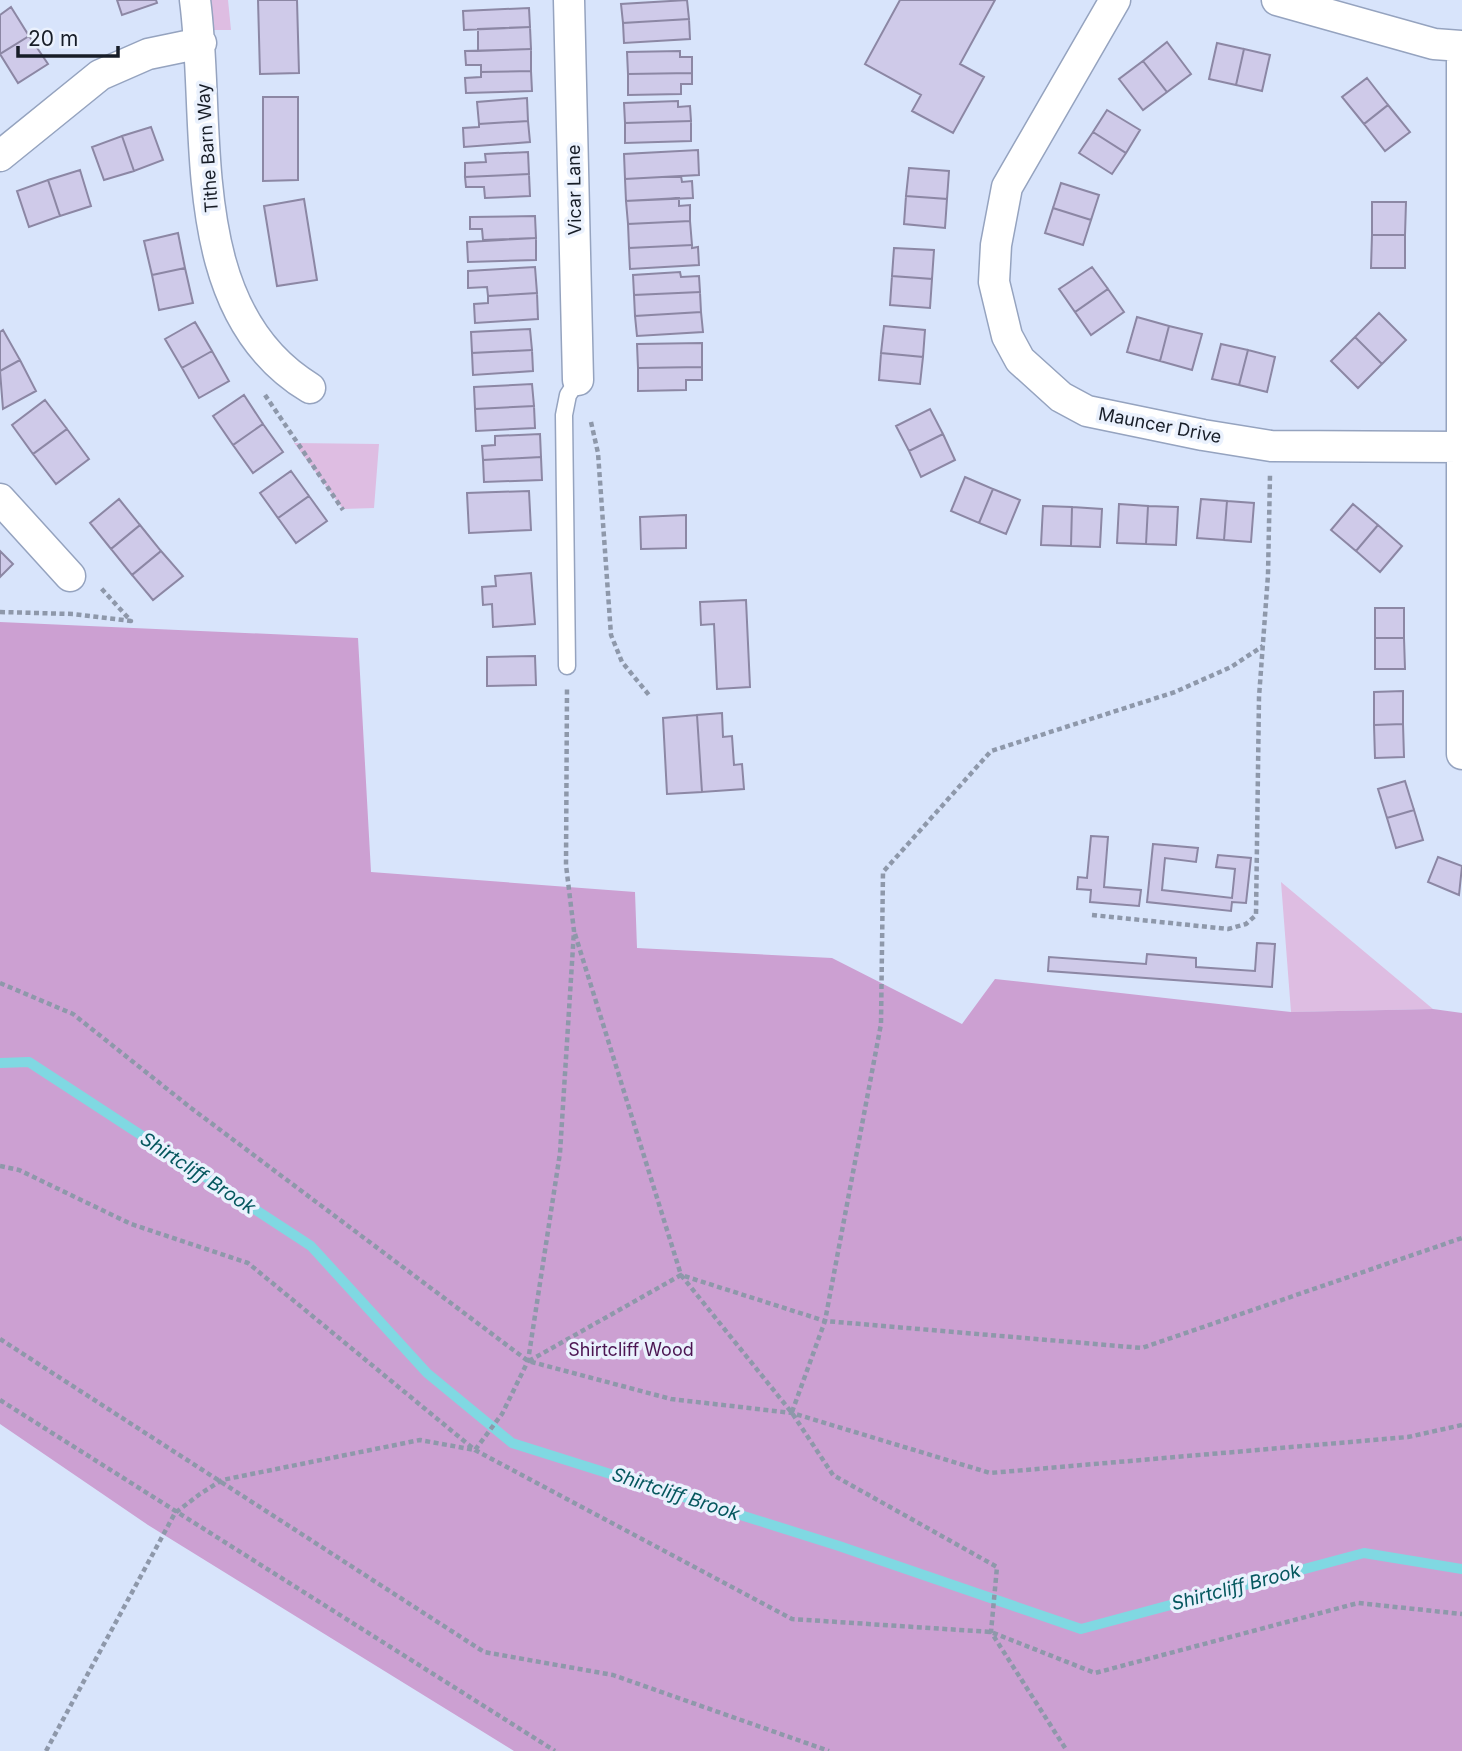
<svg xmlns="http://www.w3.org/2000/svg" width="1462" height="1751" viewBox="0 0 1462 1751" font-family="Inter,sans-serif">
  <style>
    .green { fill: #debde2 }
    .forest { fill: #cca0d2 }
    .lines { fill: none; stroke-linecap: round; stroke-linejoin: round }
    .stream { stroke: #80d8e2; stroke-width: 10 }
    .building { fill: #cfcae9; stroke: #8c87a4; stroke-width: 2 }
    .lane-casing { stroke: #95a3bf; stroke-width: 19 }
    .street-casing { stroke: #95a3bf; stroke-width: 33 }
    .path { stroke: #8e98aa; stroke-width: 4.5; stroke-dasharray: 5 3.5; stroke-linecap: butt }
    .lane { stroke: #fff; stroke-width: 16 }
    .street { stroke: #fff; stroke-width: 30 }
    .labels { text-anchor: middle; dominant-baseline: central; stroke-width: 7; stroke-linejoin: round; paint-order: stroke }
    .street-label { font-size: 18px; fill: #171d27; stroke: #eaf1fd }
    .park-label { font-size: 18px; fill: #4b1552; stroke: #eaf1fd }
    .water-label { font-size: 19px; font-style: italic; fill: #05575e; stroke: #eaf1fd }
  </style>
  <rect width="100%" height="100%" fill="#d8e4fb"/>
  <!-- green -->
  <path class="green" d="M209,0h19l3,30h-17z
    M294,443l85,1 -5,64 -31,1z
    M1281,882l152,127 -142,3z"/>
  <!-- forest -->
  <path class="forest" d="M0,622l358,16 13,234 264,20 2,56 195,10 130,66 33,-45 296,33 142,-3 29,4v738h-948l-366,-226 -148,-101z"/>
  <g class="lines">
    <!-- stream -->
    <path class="stream" d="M0,1063l29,-1 282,184 116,127 85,70 327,103 242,83 283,-76 98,16"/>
  </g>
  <!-- building -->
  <path class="building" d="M117,0h39l1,3 -35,12z
    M258,0h39l2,73 -39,1z
    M687,0l2,19 -66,4 -2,-19z
    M900,0h95l-35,64 24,13 -31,56 -41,-22 9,-16 -56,-31z
    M11,7l18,29 -29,18v-39z
    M529,8l1,19 -66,3 -1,-19z
    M689,19l1,20 -66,4 -1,-20z
    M530,27l1,22 -53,2v-22z
    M29,36l19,28 -30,19 -18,-29z
    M1167,42l24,32 -24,18 -24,-31z
    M1217,43l27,6 -8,36 -27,-6z
    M531,49v22l-50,1v-7h-15l-1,-14z
    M1244,49l26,6 -8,36 -26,-6z
    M680,51v6h12v16l-64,1 -1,-22z
    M1143,61l24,31 -24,18 -24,-31z
    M531,71l1,20 -66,2 -1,-15 16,-1v-5z
    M692,73v11h-11v10l-53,1v-21z
    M1367,78l21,27 -24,19 -22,-27z
    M263,97h35v83l-35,1z
    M527,98l1,23 -49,3 -2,-22z
    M678,101v6l12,-1 1,15 -66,2 -1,-20z
    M1388,105l22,27 -25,19 -21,-27z
    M1107,110l33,20 -14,23 -33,-21z
    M528,121l2,21 -66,5 -1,-19 16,-1v-3z
    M691,121v20l-66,2v-20z
    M151,127l12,33 -29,11 -12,-35z
    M1093,132l33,21 -14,21 -33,-21z
    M122,136l12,35 -30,9 -12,-33z
    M698,150l1,25 -74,4 -1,-25z
    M528,152l1,22 -64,3v-14l21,-1 -1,-8z
    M909,168l40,3 -2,28 -41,-3z
    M80,170l11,36 -31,10 -12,-36z
    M529,174l1,22 -45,2 -1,-11h-18l-1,-10z
    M681,176l1,6 10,-1 1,17 -67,3 -1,-22z
    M48,180l12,36 -31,11 -12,-36z
    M1061,183l38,12 -8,25 -38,-12z
    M906,196l41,3 -2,29 -41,-4z
    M679,198v8l11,-1v16l-62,3 -2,-23z
    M304,199l13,81 -40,6 -13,-80z
    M1372,202h34l-1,33h-33z
    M1053,208l38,12 -8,25 -38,-12z
    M535,216l1,22 -53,2 -1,-11h-12v-12z
    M690,221l2,24 -63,3 -1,-24z
    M178,233l7,35 -33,7 -8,-34z
    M1372,235h33v33h-34z
    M536,238v22l-68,2 -1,-20z
    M692,245v3l6,-1 1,18 -69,4 -1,-21z
    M894,248l40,2 -2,29 -40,-3z
    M535,267l2,26 -49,3 -1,-9 -19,1v-17z
    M1092,267l16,22 -33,23 -16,-23z
    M185,268l8,35 -34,7 -7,-35z
    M680,272l1,5 18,-1 1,16 -66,3 -1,-20z
    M892,276l40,3 -2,29 -40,-3z
    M1108,289l16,23 -33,23 -16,-23z
    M700,292l1,20 -66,4 -1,-21z
    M537,293l1,26 -63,4 -1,-19 14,-1v-7z
    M701,312l2,20 -66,4 -2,-20z
    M1379,313l27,27 -24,24 -27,-27z
    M1137,317l32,9 -9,35 -33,-9z
    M195,322l17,29 -30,17 -17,-29z
    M884,326l41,4 -2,27 -42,-4z
    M1169,326l33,8 -10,36 -32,-9z
    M530,329l2,21 -60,3 -1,-21z
    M3,330l17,30 -20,11v-39z
    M1355,337l27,27 -24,24 -27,-27z
    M702,343v24l-64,1 -1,-24z
    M1221,344l27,6 -9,35 -27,-6z
    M532,350l1,21 -60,4 -1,-22z
    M1248,350l27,7 -8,35 -28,-7z
    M212,351l17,30 -30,17 -17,-30z
    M881,353l42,4 -3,27 -41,-4z
    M20,360l16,31 -33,18 -3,-38z
    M702,367v13h-16v10l-48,1v-23z
    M532,384l2,22 -59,3 -1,-22z
    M244,395l19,29 -30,21 -20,-29z
    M45,400l22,29 -34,25 -21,-29z
    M534,406l1,22 -59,3 -1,-22z
    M930,409l13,25 -34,17 -13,-25z
    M263,424l20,28 -30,21 -20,-28z
    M67,429l22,30 -33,25 -23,-30z
    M540,434l1,23 -58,3 -1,-14 13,-1v-9z
    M943,434l12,26 -34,17 -12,-26z
    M541,457l1,23 -58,2 -1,-22z
    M291,471l18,25 -31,22 -18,-25z
    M965,477l28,12 -14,34 -28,-12z
    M993,489l27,11 -14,34 -27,-11z
    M529,491l2,39 -62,3 -2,-40z
    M309,496l18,25 -31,22 -18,-25z
    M119,499l21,26 -29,24 -21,-26z
    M1201,499l26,2 -3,39 -27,-2z
    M1227,501l27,2 -3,39 -27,-2z
    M1119,504l29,2 -2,38 -29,-1z
    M1353,504l25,21 -22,26 -25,-21z
    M1043,506l29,1 -1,39 -30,-1z
    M1148,506l30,1 -2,38 -30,-1z
    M1072,507l30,2 -2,38 -29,-1z
    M686,515v33l-45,1 -1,-32z
    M140,525l21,26 -29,24 -21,-26z
    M1378,525l24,21 -22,26 -24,-21z
    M0,551l13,13 -13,13z
    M161,551l22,25 -30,24 -21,-25z
    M531,573l4,51 -42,3 -1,-23 -9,1 -1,-18 14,-1 -1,-10z
    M746,600l4,87 -33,2 -3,-65 -13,1 -1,-23z
    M1375,608h29v30h-29z
    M1375,638h29l1,31h-30z
    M535,656l1,29 -49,1v-29z
    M1403,691v33l-29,1v-33z
    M722,713l1,24 9,-1 2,29 8,-1 2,25 -42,3 -5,-77z
    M697,715l5,77 -35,2 -4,-76z
    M1403,724l1,33 -29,1 -1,-33z
    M1405,781l9,29 -27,8 -9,-29z
    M1414,810l9,30 -27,8 -9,-30z
    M1091,836l17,1 -4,50 37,3 -2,16 -49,-4 1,-12 -14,-1 1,-12 9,1z
    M1153,844l45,4 -2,14 -31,-4 -3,32 70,8 3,-29 -19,-2 2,-12 33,3 -5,45 -14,-1 -1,9 -84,-9z
    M1438,857l24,9 -3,29 -31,-13z
    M1257,943l18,1 -3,43 -224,-16 1,-14 97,7 1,-10 49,4v9l59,4z"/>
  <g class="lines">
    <defs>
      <path id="lane" d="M567,666l-3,-251 4,-20 10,-15"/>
      <path id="street" d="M195,0c17,127 -14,310 115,388
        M569,0l9,380
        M1115,0l-108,187 -11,58 -2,37 13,54 13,24 41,37 26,14 116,24 68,11 189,1
        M1277,0l157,44 28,2
        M1462,51v703
        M0,156l100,-81 48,-21 53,-11
        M0,499l70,77"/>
    </defs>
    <!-- lane casing -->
    <use href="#lane" class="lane-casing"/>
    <!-- street casing -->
    <use href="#street" class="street-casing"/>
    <!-- path -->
    <path class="path" d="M265,395l78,115
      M591,422l7,31 13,182 11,27 27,33
      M0,612l73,2 58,7 -31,-34
      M1092,915l136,14 18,-5 10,-9 3,-218 9,-122 2,-100
      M575,934l106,341 111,138 41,62 164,92 -6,65 76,119
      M0,983l73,31 118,94 337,253 143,38 121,14 198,60 418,-36 54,-12
      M0,1166l19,4 112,54 117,39 227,187 317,169 199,13 104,41 263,-70 104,11
      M0,1339l484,313 129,23 216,76
      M529,1361l152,-86 144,46 56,-297 2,-152 108,-121 184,-59 56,-25 32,-21
      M0,1400l555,351
      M792,1412l33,-91 317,27 320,-110
      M46,1751l129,-238 25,-19 22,-14 198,-40 55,10 27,-36 26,-53 32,-208 14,-222 -8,-66 1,-177"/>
    <!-- lane -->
    <use href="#lane" class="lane"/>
    <!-- street -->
    <use href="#street" class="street"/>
  </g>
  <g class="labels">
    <!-- street labels -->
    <g class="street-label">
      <text transform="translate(207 148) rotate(-94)">Tithe Barn Way</text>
      <text transform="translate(574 190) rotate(-91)">Vicar Lane</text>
      <text transform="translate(1160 425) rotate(11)">Mauncer Drive</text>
    </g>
    <!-- park labels -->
    <g class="park-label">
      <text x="631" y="1349">Shirtcliff Wood</text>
    </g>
    <!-- water labels -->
    <g class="water-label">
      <text transform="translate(198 1173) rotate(33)">Shirtcliff Brook</text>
      <text transform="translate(676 1494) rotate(18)">Shirtcliff Brook</text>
      <text transform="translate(1236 1587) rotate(-15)">Shirtcliff Brook</text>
    </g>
  </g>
  <!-- scale -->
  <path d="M18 46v10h100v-10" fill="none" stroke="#171d27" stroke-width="3.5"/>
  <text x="28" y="46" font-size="21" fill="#171d27" stroke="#eaf1fd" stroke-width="5" paint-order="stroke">20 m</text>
</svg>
